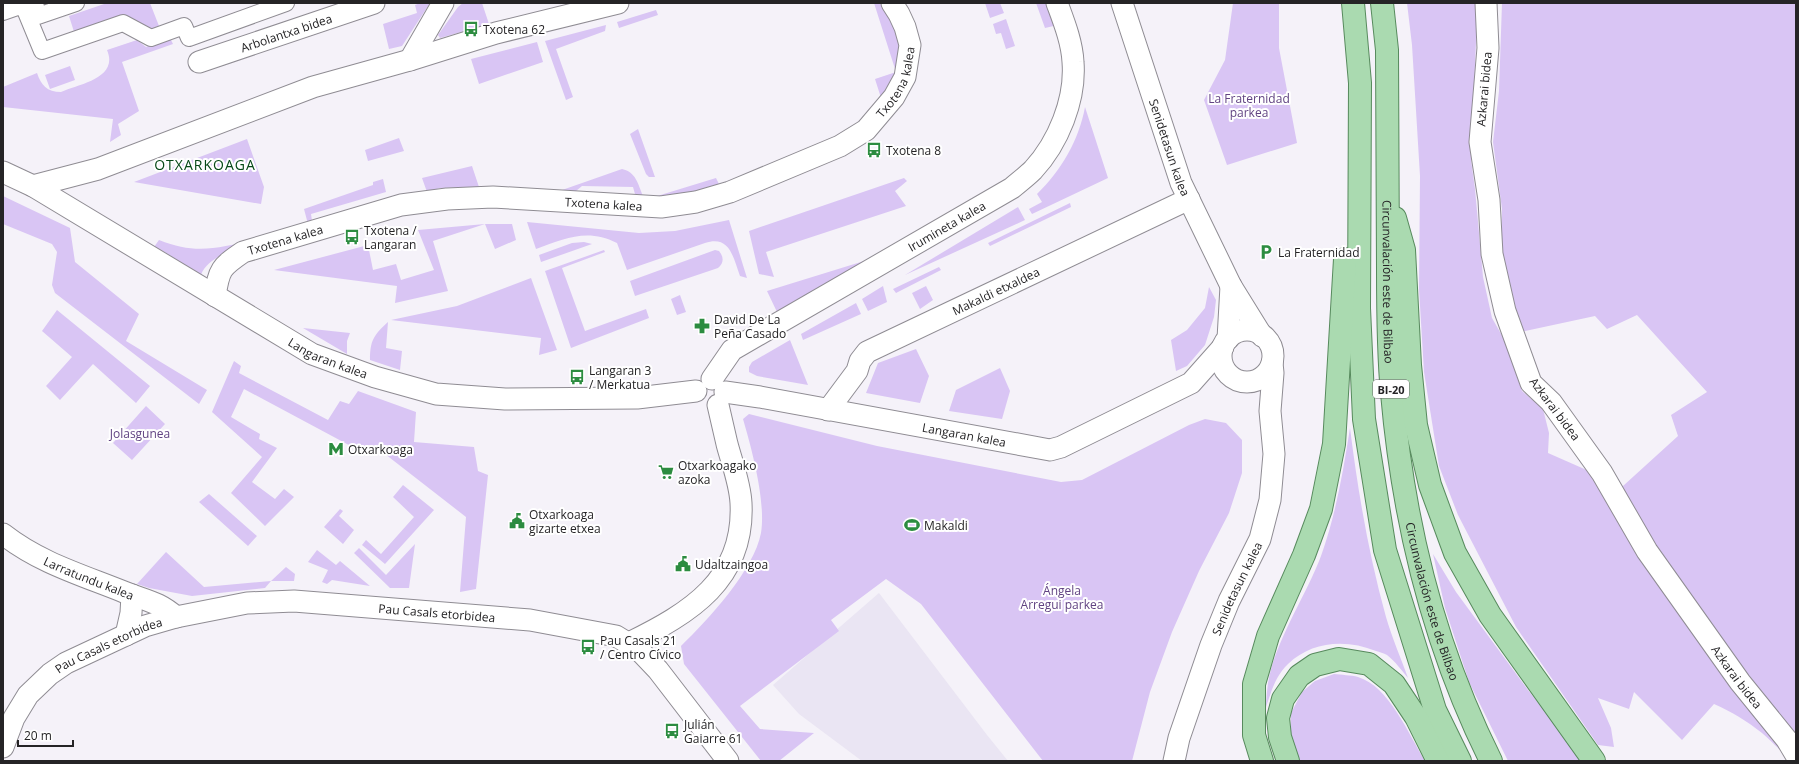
<svg xmlns="http://www.w3.org/2000/svg" width="1799" height="764" viewBox="0 0 1799 764" font-family="'Open Sans',sans-serif">
  <style>
    .built { fill: #eae5f3 }
    .green { fill: #d9c5f4 }
    .lines { fill: none; stroke-linecap: round; stroke-linejoin: round }
    .pedestrian-casing { stroke: #8f8c93; stroke-width: 18 }
    .minor-casing { stroke: #8f8c93; stroke-width: 23 }
    .primary-casing { stroke: #578a5d; stroke-width: 24 }
    .pedestrian { stroke: #fff; stroke-width: 16 }
    .minor { stroke: #fff; stroke-width: 21 }
    .primary { stroke: #aadab0; stroke-width: 22 }
    .labels { text-anchor: middle; dominant-baseline: central; stroke-width: 4; stroke-linejoin: round; paint-order: stroke }
    .shield { fill: #fff; stroke: #666667; stroke-width: 1 }
    .shield-label { font-size: 11px; font-weight: bold; fill: #252426 }
    .poi-label { font-size: 12px; fill: #252426; stroke: #fff; text-anchor: start }
    .street-label { font-size: 12px; fill: #252426; stroke: #fff }
    .park-label { font-size: 12px; fill: #614382; stroke: #fff }
    .quarter-label { font-size: 14px; letter-spacing: 1px; fill: #064817; stroke: #fff }
  </style>
  <rect width="100%" height="100%" fill="#f5f2f9"/>
  <!-- built -->
  <path class="built" d="M879,593l108,142 21,26h-146l-63,-47 -26,-29z"/>
  <!-- green -->
  <path class="green" d="M107,3h43l9,23 -11,4 -73,5 -6,-19z
    M420,3h10l-28,43 -13,3 -6,-25 34,-11 -2,-8z
    M463,3h19l7,21 -49,14 -2,-3 20,-28z
    M874,3h5l10,9 10,16 1,43 -18,30 -7,-22 21,-7z
    M985,3h15l4,10 -14,5z
    M1036,3h14l8,22 -13,3z
    M1233,3h46v45l18,95 -70,22 -23,-65 21,-40z
    M1407,3h69l1,15 -6,142 4,29 8,88 9,41 12,21 18,52 21,18 6,24 -1,20 75,33 55,-50 -7,-21 36,-23 -70,-77 -30,14 -12,-13 -75,16 -19,-75 1,-48 -9,-67 6,-51 3,-88h294v758c-14,-7 -22,-18 -34,-28 -15,-12 -30,-21 -48,-29l-32,36 -48,-48 -5,17 -31,-11 13,30 3,19 -16,-2 -82,-118 -58,-112 -19,-49 -15,-94 -5,-83 1,-113 -8,-131z
    M656,10l2,5 -39,13 -2,-6z
    M1006,19l9,27 -9,3 -5,-16 -5,1 -3,-10z
    M606,25l-1,6 -49,18 17,48 -7,3 -21,-59z
    M169,36l4,8 -51,18 17,49 -21,13 3,11 -11,7 3,-23 -110,-12v-20l34,-14c4,12 10,19 24,19 19,-8 58,-14 46,-42l30,-10 9,7z
    M537,42l6,20 -64,22 -8,-25z
    M70,66l5,14 -25,9 -5,-14z
    M1085,107l23,71 -76,36 -3,-5 13,-7 -5,-8c24,-23 42,-54 48,-87z
    M638,129l17,48h-6l-3,-3 -16,-40z
    M399,138l5,13 -36,10 -3,-11z
    M247,139l17,48 -3,17 -127,-22z
    M472,166l7,21 -39,1 -13,4 -5,-14z
    M622,169c14,3 16,15 21,27l11,1 62,-19 6,12 -85,11 -4,-14 -51,-1 -12,10h-25z
    M904,178l3,3 -12,10 11,15 -140,46 8,25 -15,-3 -10,-43z
    M383,179l3,13 -75,22 2,14h-4l-5,-19 69,-24v-3z
    M3,196l67,32 5,34 64,52 -13,27 81,49 -8,14 -144,-111 -3,-8 5,-33 -5,-8 -49,-20z
    M1070,203l1,4 -81,39 -2,-3z
    M1018,207l7,13 -120,55z
    M729,220l18,58 -7,-2c-7,-19 -10,-41 -35,-33l-78,27 -10,-27c-29,-15 -52,-5 -81,6l-9,-27 112,11 36,-2z
    M485,224l-52,17 15,50 -53,12 2,-17 -123,-16 94,-25 5,25 23,-6 5,16 33,-10 -16,-40 67,-6h27l4,16 -21,9z
    M159,240c37,15 58,8 96,0 -16,7 -48,17 -54,35l-38,-24 -9,-4z
    M584,242l8,2 -51,18 -2,-7 33,-12z
    M604,250l1,2 -43,16 23,63 61,-22 3,9 -78,30 -26,-77z
    M715,250l4,1c5,6 5,12 -1,17l-83,28 -5,-15z
    M877,257l-100,55 -10,-21z
    M939,267l2,3 -45,23 -3,-4z
    M531,278l26,72 -18,5 2,-17 -150,-18 66,-14z
    M883,286l4,16 -19,9 -6,-12z
    M926,286l7,14 -13,9 -8,-16z
    M1209,287l7,13 -2,17 -9,28 -18,21 -11,5 -5,-31 16,-10 18,-22z
    M680,295l6,17 -9,3 -6,-16z
    M856,303l5,11 -58,26 -2,-6z
    M57,310l93,76 -14,17 -43,-39 -33,36 -14,-14 26,-29 -30,-26z
    M388,322l-2,26 16,3 -2,19 -30,-10c0,-20 4,-25 18,-38z
    M303,328l47,5 -3,8v13z
    M790,340l18,45 -51,-9 -8,-4v-5l3,-5z
    M916,349l13,27 -9,27 -54,-10 12,-30z
    M234,361l7,5 -2,7 89,47 12,-19 9,3 9,-13 58,21 -2,30 60,5 4,24 10,4 -12,114 -16,3 6,-75 -90,-70 -6,-2 -10,6 -116,-62 -13,28 29,17 -1,5 18,9 -25,34 23,17 9,-10 10,8 -29,29 -34,-33 31,-36 -50,-45z
    M1000,368l10,23 -8,28 -53,-8 7,-21z
    M146,406l19,18 -33,36 -19,-17z
    M749,414l128,32 184,36 21,-2 107,-55 16,-6 21,4 16,17v33l-13,40 -30,58 -27,61 -22,60 -18,69h-89l-122,-157 -35,-25 -55,41 8,11 -99,75 20,23 54,4 -35,28h-18l-77,-97 -3,-18c27,-26 73,-76 80,-113 5,-32 -9,-83 -18,-114z
    M1350,428c8,64 19,128 36,189 6,21 15,41 22,61 -6,-7 -13,-17 -21,-23 -3,-2 -8,-3 -11,-4 -30,-12 -64,-10 -88,13 -12,11 -17,28 -22,43 0,-8 1,-16 2,-24 7,-42 38,-87 53,-127 15,-42 22,-84 29,-128z
    M403,485l31,25 -49,54 -23,-19 4,-5 15,14 33,-37 -21,-20z
    M209,494l48,42 -9,10 -49,-44z
    M340,509l3,2 -4,5 15,14 -11,14 -19,-17z
    M415,544l-6,44h-19l-36,-35 5,-5 27,27z
    M317,550l19,15 4,-4 30,25 -38,-6 -5,4 -5,-2 6,-12 -20,-8z
    M166,552l38,35 67,-6 15,-14 9,7 -1,7h-23l-6,7 -73,8 -43,-8 -12,-4z
    M1433,554l23,38 72,98 56,71h-76l-39,-79 -24,-74z
    M1334,674c7,1 17,1 24,3 31,9 51,58 67,84h-127l-8,-22 1,-26 11,-21 13,-11z"/>
  <g class="lines">
    <defs>
      <path id="pedestrian" d="M35,3l3,13 38,-13
        M3,12l20,-7 19,46 81,-28 28,15 33,-12 5,12 97,-35"/>
      <g id="minor">
        <path id="s1" d="M1122,3l59,180 50,103 31,50"/>
        <path id="s2" d="M1486,3l2,45 -8,94 9,58 3,54 13,57 26,72 20,19 51,71 45,78 93,131 47,58 9,15"/>
        <path d="M410,60l33,-57"/>
        <path id="s3" d="M199,62l175,-59"/>
        <path id="s4" d="M3,172l30,14 279,168 63,23 61,17 69,5 132,-1 59,-7"/>
        <path d="M33,186l65,-17 215,-82 97,-27 86,-27 122,-30"/>
        <path id="s5" d="M215,296c4,-27 6,-29 28,-44l158,-47 46,-6 46,-2 168,10 35,-5 34,-10 110,-46 26,-16 28,-33 11,-20 5,-32 -5,-18 -6,-13 -7,-11"/>
        <circle cx="1247" cy="356" r="26"/>
        <path d="M1228,339l3,-53"/>
        <path id="s6" d="M712,379l20,-29 280,-162c7,-6 15,-12 21,-18 25,-27 43,-70 40,-108 -1,-20 -9,-40 -16,-59"/>
        <path id="s7" d="M725,392l35,5 290,53 11,-3 130,-64 32,-36"/>
        <path id="s8" d="M828,410l29,-39 3,-10 7,-9 322,-153"/>
        <path id="s9" d="M3,534c37,29 79,41 121,58 22,9 34,9 52,25"/>
        <path d="M126,635l5,-22 1,-18"/>
        <path d="M629,643c61,-30 116,-63 112,-140 -1,-20 -9,-40 -14,-59 -3,-13 -6,-26 -9,-39"/>
        <path id="s10" d="M3,747l11,-29 14,-23 22,-21 16,-11 79,-37 31,-9 71,-14 47,-2 236,19 86,16 23,14 19,20 70,91"/>
        <path id="s11" d="M1174,761l5,-23 32,-93 18,-44 31,-62 10,-39 4,-46 -4,-43 3,-38 -1,-10"/>
      </g>
      <g id="primary">
        <path d="M1353,3l7,80 -1,225 5,111 21,131 50,160 25,51"/>
        <path id="s12" d="M1382,3l5,47c1,73 0,146 1,219 0,42 0,83 4,124 11,127 42,254 99,368"/>
        <path d="M1395,218l9,32 6,115 6,60 14,60 25,68 35,62 104,146"/>
        <path d="M1262,761l-8,-26v-51l14,-48 36,-81 17,-46 13,-65 11,-185"/>
        <path d="M1288,761l-8,-24 -2,-19 5,-19 16,-23 16,-11 24,-6 30,5 25,20 22,33 22,44"/>
      </g>
    </defs>
    <!-- pedestrian casing -->
    <use href="#pedestrian" class="pedestrian-casing"/>
    <!-- minor casing -->
    <use href="#minor" class="minor-casing"/>
    <!-- primary casing -->
    <use href="#primary" class="primary-casing"/>
    <!-- pedestrian -->
    <use href="#pedestrian" class="pedestrian"/>
    <!-- minor -->
    <use href="#minor" class="minor"/>
    <!-- primary -->
    <use href="#primary" class="primary"/>
  </g>
  <!-- icons -->
  <defs>
    <symbol id="bus-bare" viewBox="-9 -9 18 18"><path d="M-5-6H5V4H4V6H2V4H-2V6H-4V4H-5ZM-3.5-4V0h7V-4ZM-3.5 1.2v1.5H-2V1.2ZM2 1.2v1.5H3.5V1.2Z" fill="#2c8c40" stroke="#fff" stroke-width="2.5" paint-order="stroke"/></symbol>
    <symbol id="parking-bare" viewBox="-9 -9 18 18"><path d="M-3.5-5.5H1a3.5 3.5 0 0 1 0 7H-1V5.5H-3.5ZM-1-3.4V-.6H.8a1.4 1.4 0 0 0 0-2.8Z" fill="#2c8c40" stroke="#fff" stroke-width="2.5" paint-order="stroke"/></symbol>
    <symbol id="pharmacy-bare" viewBox="-9 -9 18 18"><path d="M-2-6h4v4h4v4h-4v4h-4v-4h-4v-4h4Z" fill="#2c8c40" stroke="#fff" stroke-width="2.5" paint-order="stroke"/></symbol>
    <symbol id="metro-bare" viewBox="-9 -9 18 18"><path d="M-5.5 5V-5H-3L0 0L3-5H5.5V5H3V-.5L0 4L-3-.5V5Z" fill="#2c8c40" stroke="#fff" stroke-width="2.5" paint-order="stroke"/></symbol>
    <symbol id="supermarket-bare" viewBox="-9 -9 18 18"><path d="M-6-5.5h2.5l.6 2H6L4.5 2H-2.5L-4.4-4H-6ZM-1.5 3.2a1.3 1.3 0 1 0 .1 0ZM3 3.2a1.3 1.3 0 1 0 .1 0Z" fill="#2c8c40" stroke="#fff" stroke-width="2.5" paint-order="stroke"/></symbol>
    <symbol id="civic-bare" viewBox="-9 -9 18 18"><path d="M-.6-6.5H3V-4.5H.6V-3L4-1V1h2V6H-6V1h2V-1L-.6-3ZM-1.2 2.5V6h2.4V2.5Z" fill="#2c8c40" stroke="#fff" stroke-width="2.5" paint-order="stroke"/></symbol>
    <symbol id="stadium-bare" viewBox="-9 -9 18 18"><path d="M0-5a6.5 5 0 1 0 0 10a6.5 5 0 1 0 0-10ZM-3.5-1.8h7v3.6h-7Z" fill="#2c8c40" stroke="#fff" stroke-width="2.5" paint-order="stroke"/></symbol>
  </defs>
  <g fill-rule="evenodd">
    <use href="#bus-bare" x="460" y="18" width="22" height="22"/>
    <use href="#bus-bare" x="863" y="139" width="22" height="22"/>
    <use href="#bus-bare" x="341" y="226" width="22" height="22"/>
    <use href="#parking-bare" x="1255" y="241" width="22" height="22"/>
    <use href="#pharmacy-bare" x="691" y="315" width="22" height="22"/>
    <use href="#bus-bare" x="566" y="366" width="22" height="22"/>
    <use href="#metro-bare" x="325" y="438" width="22" height="22"/>
    <use href="#supermarket-bare" x="655" y="461" width="22" height="22"/>
    <use href="#civic-bare" x="506" y="510" width="22" height="22"/>
    <use href="#stadium-bare" x="901" y="514" width="22" height="22"/>
    <use href="#civic-bare" x="672" y="553" width="22" height="22"/>
    <use href="#bus-bare" x="577" y="636" width="22" height="22"/>
    <use href="#bus-bare" x="661" y="720" width="22" height="22"/>
  </g>
  <g class="labels">
    <!-- shield labels -->
    <rect class="shield" x="1373" y="380" width="36" height="18" rx="3"/>
    <g class="shield-label">
      <text x="1391" y="389">BI-20</text>
    </g>
    <!-- poi labels -->
    <g class="poi-label">
      <text x="483" y="29">Txotena 62</text>
      <text x="886" y="150">Txotena 8</text>
      <text x="364" y="230">Txotena /<tspan x="364" dy="14">Langaran</tspan></text>
      <text x="1278" y="252">La Fraternidad</text>
      <text x="714" y="319">David De La<tspan x="714" dy="14">Peña Casado</tspan></text>
      <text x="589" y="370">Langaran 3<tspan x="589" dy="14">/ Merkatua</tspan></text>
      <text x="348" y="449">Otxarkoaga</text>
      <text x="678" y="465">Otxarkoagako<tspan x="678" dy="14">azoka</tspan></text>
      <text x="529" y="514">Otxarkoaga<tspan x="529" dy="14">gizarte etxea</tspan></text>
      <text x="924" y="525">Makaldi</text>
      <text x="695" y="564">Udaltzaingoa</text>
      <text x="600" y="640">Pau Casals 21<tspan x="600" dy="14">/ Centro Cívico</tspan></text>
      <text x="684" y="724">Julián<tspan x="684" dy="14">Gaiarre 61</tspan></text>
    </g>
    <!-- street labels -->
    <g class="street-label">
      <text stroke="none"><textPath href="#s3" startOffset="92">Arbolantxa bidea</textPath></text>
      <text stroke="none"><textPath href="#s5" startOffset="759">Txotena kalea</textPath></text>
      <text transform="translate(1484 89) rotate(-85)">Azkarai bidea</text>
      <text stroke="none"><textPath href="#s1" startOffset="152">Senidetasun kalea</textPath></text>
      <text stroke="none"><textPath href="#s5" startOffset="423">Txotena kalea</textPath></text>
      <text stroke="none"><textPath href="#s6" startOffset="283">Irumineta kalea</textPath></text>
      <text stroke="none"><textPath href="#s5" startOffset="99">Txotena kalea</textPath></text>
      <text stroke="none"><textPath href="#s12" startOffset="279">Circunvalación este de Bilbao</textPath></text>
      <text stroke="none"><textPath href="#s8" startOffset="213">Makaldi etxaldea</textPath></text>
      <text stroke="none"><textPath href="#s4" startOffset="375">Langaran kalea</textPath></text>
      <text transform="translate(1555 409) rotate(53)">Azkarai bidea</text>
      <text stroke="none"><textPath href="#s7" startOffset="243">Langaran kalea</textPath></text>
      <text stroke="none"><textPath href="#s9" startOffset="97">Larratundu kalea</textPath></text>
      <text stroke="none"><textPath href="#s11" startOffset="184">Senidetasun kalea</textPath></text>
      <text stroke="none"><textPath href="#s12" startOffset="603">Circunvalación este de Bilbao</textPath></text>
      <text stroke="none"><textPath href="#s10" startOffset="490">Pau Casals etorbidea</textPath></text>
      <text stroke="none"><textPath href="#s10" startOffset="154">Pau Casals etorbidea</textPath></text>
      <text stroke="none"><textPath href="#s2" startOffset="747">Azkarai bidea</textPath></text>
    </g>
    <!-- park labels -->
    <g class="park-label">
      <text x="1249" y="98">La Fraternidad<tspan x="1249" dy="14">parkea</tspan></text>
      <text x="140" y="433">Jolasgunea</text>
      <text x="1062" y="590">Ángela<tspan x="1062" dy="14">Arregui parkea</tspan></text>
    </g>
    <!-- quarter labels -->
    <g class="quarter-label">
      <text x="205" y="164">OTXARKOAGA</text>
    </g>
  </g>
  <!-- border -->
  <rect width="1799" height="764" fill="none" stroke="#252426" stroke-width="8"/>
  <!-- scale -->
  <path d="M18 740v6h55v-6" fill="none" stroke="#252426" stroke-width="2"/>
  <text x="24" y="740" font-size="12" fill="#252426" stroke="#ffffff" stroke-width="3" paint-order="stroke">20 m</text>
</svg>
